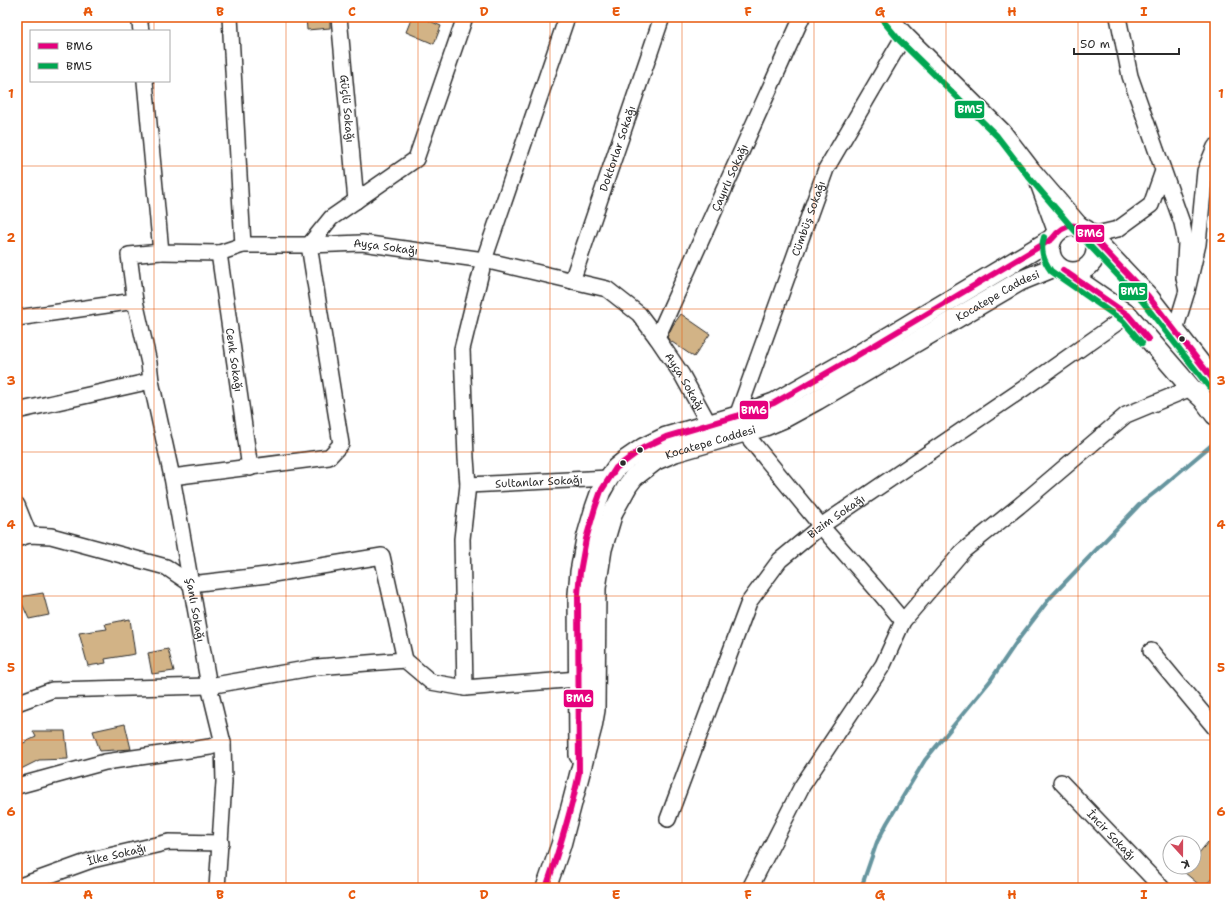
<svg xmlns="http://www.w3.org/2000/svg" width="1232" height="905" viewBox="0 0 1232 905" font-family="'Shantell Sans',sans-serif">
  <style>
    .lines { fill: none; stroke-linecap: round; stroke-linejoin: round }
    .stream { stroke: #66959f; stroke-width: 4 }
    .building { fill: #d2b386; stroke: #2b2b2b }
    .minor-casing { stroke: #2b2b2b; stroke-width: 18 }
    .major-casing { stroke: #2b2b2b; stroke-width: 22 }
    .minor { stroke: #fff; stroke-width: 15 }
    .major { stroke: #fff; stroke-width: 19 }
    .bus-1-casing { stroke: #fff; stroke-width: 9 }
    .bus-2-casing { stroke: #fff; stroke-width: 9 }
    .bus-1 { stroke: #e5007d; stroke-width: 6 }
    .bus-2 { stroke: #00a651; stroke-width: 6 }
    .grid { fill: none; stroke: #e8590c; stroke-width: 1; stroke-opacity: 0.55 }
    .bus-dot { fill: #2b2b2b; stroke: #fff; stroke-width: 1.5 }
    .labels { text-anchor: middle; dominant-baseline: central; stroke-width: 3; stroke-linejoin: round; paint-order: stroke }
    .street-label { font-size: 11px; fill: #2b2b2b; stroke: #fff }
    .line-badge { stroke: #fff; stroke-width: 1.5 }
    .badge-label { font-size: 11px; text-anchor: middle; font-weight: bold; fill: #fff }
    .neatline { fill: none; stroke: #e8590c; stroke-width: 1.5 }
    .grid-label { font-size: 13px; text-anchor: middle; font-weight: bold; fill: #e8590c }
  </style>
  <rect width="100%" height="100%" fill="#fff"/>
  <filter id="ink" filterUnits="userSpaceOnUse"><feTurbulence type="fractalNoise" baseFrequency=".025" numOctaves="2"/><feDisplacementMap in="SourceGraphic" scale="8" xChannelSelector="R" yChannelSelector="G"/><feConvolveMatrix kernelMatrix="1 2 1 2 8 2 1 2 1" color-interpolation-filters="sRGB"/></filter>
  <g filter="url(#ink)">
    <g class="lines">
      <!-- stream -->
      <path class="stream" d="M861,888l16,-46 10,-19 38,-63 65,-79 28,-41 32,-42 90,-94 18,-14 57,-48"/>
    </g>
    <!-- building -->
    <path class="building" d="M306,17h24v11l-23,2z
      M412,17h9l20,9 -7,18 -28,-12z
      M681,314l29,20 -16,23 -25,-17 -2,-3 6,-12z
      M43,593l6,22 -20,4 -10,-22z
      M130,619l5,35 -30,5 1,4 -18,3 -9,-33 28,-4 -2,-5z
      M168,649l6,22 -22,3 -4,-21z
      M125,724l6,25 -31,2 -7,-20z
      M33,731h32l3,28 -29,1 -22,11v-25l19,-9z
      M1208,842l7,6v27l-12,13 -25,-21h16v-8z"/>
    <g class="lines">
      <defs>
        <g id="minor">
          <path d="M139,17l2,14"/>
          <path d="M230,17l13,228"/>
          <path id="s1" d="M339,17l17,184"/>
          <path d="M890,17l15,17 98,97 30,39 49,57"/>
          <path d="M1118,17l12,59 52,147 4,20 -2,35 3,13"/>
          <path id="s2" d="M145,81l16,171 58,1 24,-8h66l53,-2 122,17 123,29 32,25 18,24 25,37 27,49"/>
          <path d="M1036,178l20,55"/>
          <path d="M1092,235l26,-6 33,-24 12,-34"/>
          <path id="s3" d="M219,253l31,215"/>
          <path id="s4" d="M572,281l90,-264"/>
          <path d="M135,301l14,62 2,18 21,96 157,-20 12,-13 -32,-199 22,-27 85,-59 49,-142"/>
          <path d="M17,318l118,-17 -6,-46 32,-3"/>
          <path d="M1175,330l12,-39 11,-47 7,-73 10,-24"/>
          <path id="s5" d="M657,338l145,-321"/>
          <path d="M17,411l134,-30"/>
          <path id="s6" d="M737,416l89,-247 79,-135"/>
          <path d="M744,432l77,94 57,65 25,30 -20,44 -81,121 -52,102"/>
          <path id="s7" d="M172,477l37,209 14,57"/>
          <path id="s8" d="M468,485l141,-7"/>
          <path d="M17,505l12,30"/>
          <path d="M17,539l12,-4 22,1 115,31 25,17 76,-9 115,-19 23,104"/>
          <path d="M903,621l60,-70 56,-45 107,-91 65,-27"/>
          <path d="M1151,651l64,77"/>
          <path d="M465,688l-3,-149 6,-54 -2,-27 -4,-109 22,-89 83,-243"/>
          <path d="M17,703l35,-13 157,-4 108,-19 88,-7 26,22 34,6 113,-9"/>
          <path id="s9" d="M1061,782l101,106"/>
          <path d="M17,786l88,-24 105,-15 13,-4 1,39 -7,106"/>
          <path id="s10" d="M668,819l81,-217 31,-42 41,-34 202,-137 105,-74"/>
          <path id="s11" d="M17,887l75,-27 77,-18 52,1"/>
        </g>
        <g id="major">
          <circle cx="1073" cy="249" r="23"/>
          <path d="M1095,240l53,56 67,86"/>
          <path d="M1063,270l65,45 63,73 12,11 12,16"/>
          <path d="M579,755l-1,-161 2,-22 6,-33 9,-31 6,-17 8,-13 7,-10 11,-9 16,-11 23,-11 71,-21 37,-13 79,-45 199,-119"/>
          <path id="s12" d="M546,888l15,-43 31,-118 3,-17 1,-122 6,-39 11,-37 15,-27 6,-8 22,-17 19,-8 90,-26 19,-8 33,-18 203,-119 37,-15"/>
        </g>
      </defs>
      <!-- minor casing -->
      <use href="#minor" class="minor-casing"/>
      <!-- major casing -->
      <use href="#major" class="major-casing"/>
      <!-- minor -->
      <use href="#minor" class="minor"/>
      <!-- major -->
      <use href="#major" class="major"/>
      <defs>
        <path id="bus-1" d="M1063,270l65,45 20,24
          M546,888c13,-38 25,-76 33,-115l-1,-179 2,-22 6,-33 9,-31 6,-17 15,-23 27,-20 23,-11 71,-21 37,-13 79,-45 199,-119c14,-18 30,-18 43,1l53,56 67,86"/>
        <path id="bus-2" d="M884,22l15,18 98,96 30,39 49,57 6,5 7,8 53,56 67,86
          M1044,237c-4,13 -1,23 7,34l72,50 19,22"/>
      </defs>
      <!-- bus-1 casing -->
      <use href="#bus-1" class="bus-1-casing"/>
      <!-- bus-2 casing -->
      <use href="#bus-2" class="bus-2-casing"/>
      <!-- bus-1 -->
      <use href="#bus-1" class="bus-1"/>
      <!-- bus-2 -->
      <use href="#bus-2" class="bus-2"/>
    </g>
  </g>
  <!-- grid -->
  <path class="grid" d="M154,17v14M286,17v871M418,17v871M550,17v871M682,17v871M814,17v871M946,17v871M1078,17v871M154,81v807M17,166h1198M17,309h1198M17,452h1198M17,596h1198M17,740h1198"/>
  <!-- markers -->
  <g class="bus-dot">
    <circle cx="1182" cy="339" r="3.5"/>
    <circle cx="640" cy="450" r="3.5"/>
    <circle cx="623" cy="463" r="3.5"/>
  </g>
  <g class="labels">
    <!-- street labels -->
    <g class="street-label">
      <text stroke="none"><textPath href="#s1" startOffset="92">Güçlü Sokağı</textPath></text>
      <text stroke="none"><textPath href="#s4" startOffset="140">Doktorlar Sokağı</textPath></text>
      <text stroke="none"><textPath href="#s5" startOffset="176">Çayırlı Sokağı</textPath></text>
      <text stroke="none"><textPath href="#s6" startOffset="210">Cümbüş Sokağı</textPath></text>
      <text stroke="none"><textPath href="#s2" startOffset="398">Ayça Sokağı</textPath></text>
      <text stroke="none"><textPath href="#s12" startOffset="835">Kocatepe Caddesi</textPath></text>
      <text stroke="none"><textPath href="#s3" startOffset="108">Cenk Sokağı</textPath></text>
      <text stroke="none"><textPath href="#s2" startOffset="746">Ayça Sokağı</textPath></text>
      <text stroke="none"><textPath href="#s12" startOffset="511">Kocatepe Caddesi</textPath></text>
      <text stroke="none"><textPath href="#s8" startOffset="71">Sultanlar Sokağı</textPath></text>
      <text stroke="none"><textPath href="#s10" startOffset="355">Bizim Sokağı</textPath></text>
      <text stroke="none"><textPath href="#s7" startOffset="135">Şanlı Sokağı</textPath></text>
      <text stroke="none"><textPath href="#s9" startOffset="73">İncir Sokağı</textPath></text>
      <text stroke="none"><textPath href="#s11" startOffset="105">İlke Sokağı</textPath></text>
    </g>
  </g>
  <g class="line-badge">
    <rect x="954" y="100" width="31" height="19" rx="4" fill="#00a651"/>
    <rect x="1075" y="224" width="30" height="19" rx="4" fill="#e5007d"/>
    <rect x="1118" y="282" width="30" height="19" rx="4" fill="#00a651"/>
    <rect x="739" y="400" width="30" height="20" rx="4" fill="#e5007d"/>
    <rect x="563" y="689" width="31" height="19" rx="4" fill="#e5007d"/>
  </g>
  <g class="badge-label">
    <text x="970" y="113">BM5</text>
    <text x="1090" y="237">BM6</text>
    <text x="1133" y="295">BM5</text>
    <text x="754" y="414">BM6</text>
    <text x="579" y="702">BM6</text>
  </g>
  <!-- margin -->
  <rect width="1232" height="905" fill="none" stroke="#fff" stroke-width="44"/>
  <!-- legend -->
  <rect x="30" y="30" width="140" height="52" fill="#ffffff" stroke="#aaaaaa"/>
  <rect x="38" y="43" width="20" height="6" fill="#e5007d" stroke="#aaaaaa"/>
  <text x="66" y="50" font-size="12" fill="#2b2b2b">BM6</text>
  <rect x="38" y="63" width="20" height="6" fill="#00a651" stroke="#aaaaaa"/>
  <text x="66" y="70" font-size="12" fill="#2b2b2b">BM5</text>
  <!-- north arrow -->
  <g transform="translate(1182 855) rotate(159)"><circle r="19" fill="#ffffff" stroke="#aaaaaa"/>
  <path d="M0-3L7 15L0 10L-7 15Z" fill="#d1495b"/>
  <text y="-6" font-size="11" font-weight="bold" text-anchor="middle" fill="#2b2b2b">K</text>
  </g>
  <!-- scale -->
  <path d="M1074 48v6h105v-6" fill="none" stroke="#2b2b2b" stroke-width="2"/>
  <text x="1080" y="48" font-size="12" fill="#2b2b2b" stroke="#ffffff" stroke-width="3" paint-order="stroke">50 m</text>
  <rect x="22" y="22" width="1188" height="861" class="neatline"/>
  <g class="grid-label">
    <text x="88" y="16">A</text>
    <text x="220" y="16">B</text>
    <text x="352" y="16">C</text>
    <text x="484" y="16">D</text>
    <text x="616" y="16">E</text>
    <text x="748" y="16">F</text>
    <text x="880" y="16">G</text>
    <text x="1012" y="16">H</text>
    <text x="1144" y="16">I</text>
    <text x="11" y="98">1</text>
    <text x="1221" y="98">1</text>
    <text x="11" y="242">2</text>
    <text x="1221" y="242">2</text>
    <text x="11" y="385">3</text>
    <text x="1221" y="385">3</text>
    <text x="11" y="529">4</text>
    <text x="1221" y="529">4</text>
    <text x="11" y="672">5</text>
    <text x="1221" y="672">5</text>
    <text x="11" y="816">6</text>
    <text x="1221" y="816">6</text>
    <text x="88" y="899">A</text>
    <text x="220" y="899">B</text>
    <text x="352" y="899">C</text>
    <text x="484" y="899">D</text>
    <text x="616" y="899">E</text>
    <text x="748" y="899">F</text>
    <text x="880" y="899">G</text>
    <text x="1012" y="899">H</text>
    <text x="1144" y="899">I</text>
  </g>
</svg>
